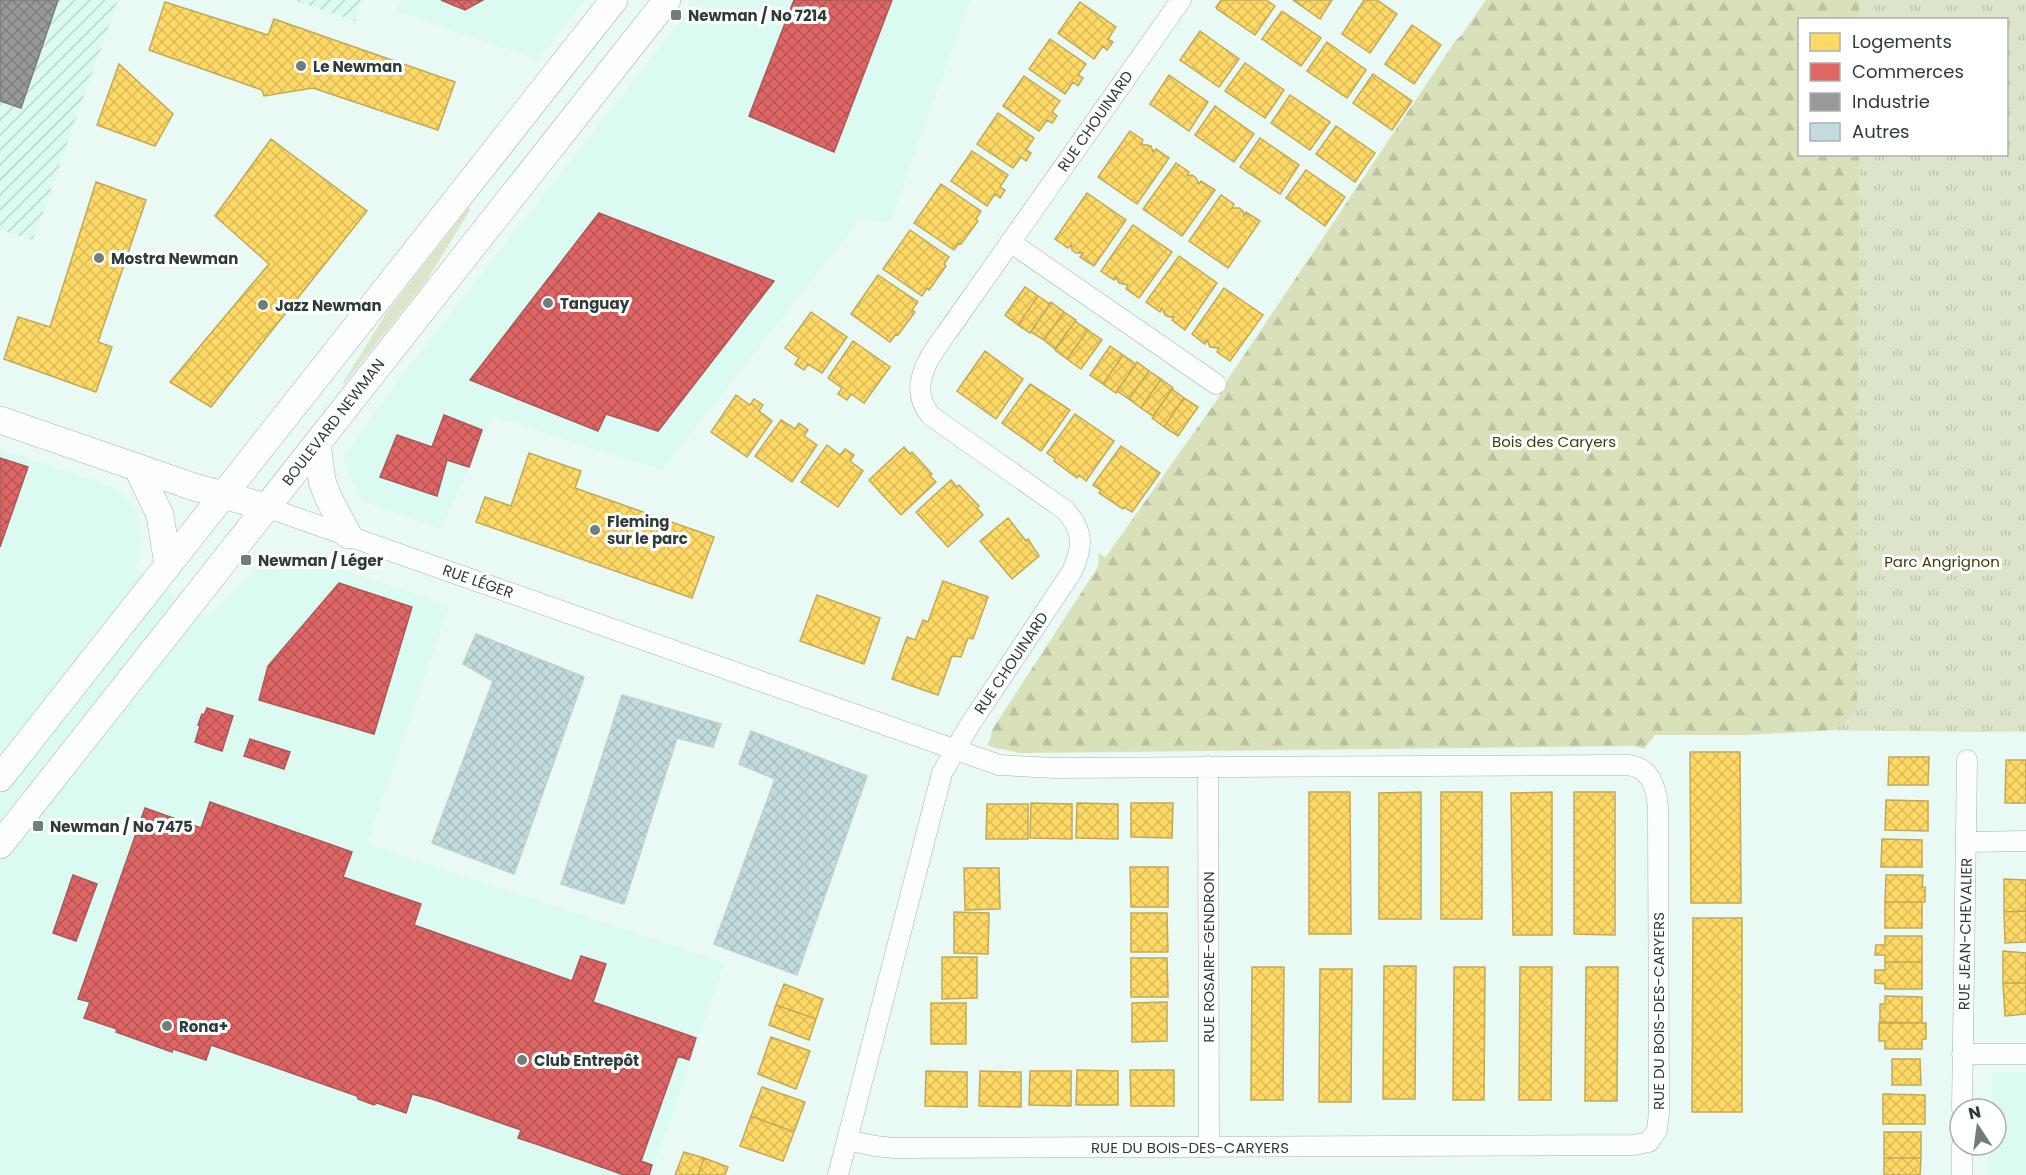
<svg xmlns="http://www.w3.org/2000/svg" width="2026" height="1175" viewBox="0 0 2026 1175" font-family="Poppins,sans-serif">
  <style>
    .built { fill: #dbfaf1 }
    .industrial { fill: url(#industrial-furrows) }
    .grass { fill: #dce5ca }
    .forest { fill: url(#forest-firs) }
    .park { fill: url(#park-tufts) }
    .homes { fill: url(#homes-cross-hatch); stroke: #c0aa58; stroke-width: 1.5 }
    .shops { fill: url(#shops-cross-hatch); stroke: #ab5958; stroke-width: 1.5 }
    .industry { fill: url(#industry-cross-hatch); stroke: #797d7c; stroke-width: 1.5 }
    .building { fill: url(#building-cross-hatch); stroke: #c1cfce; stroke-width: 1.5 }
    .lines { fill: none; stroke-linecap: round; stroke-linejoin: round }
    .street-casing { stroke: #a4b2ae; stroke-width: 21 }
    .secondary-casing { stroke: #a4b2ae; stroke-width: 28 }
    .street { stroke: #fcfefd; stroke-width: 20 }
    .secondary { stroke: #fcfefd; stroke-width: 27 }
    .poi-dot { fill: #6f7e7a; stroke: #fff; stroke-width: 2 }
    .labels { text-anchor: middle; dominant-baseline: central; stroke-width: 6; stroke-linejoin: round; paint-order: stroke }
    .poi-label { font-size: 15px; font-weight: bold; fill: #2e3c39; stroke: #fff; text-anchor: start }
    .street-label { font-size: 15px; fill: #2e3c39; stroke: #fff }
    .park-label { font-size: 15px; fill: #3f3f09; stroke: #fff }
  </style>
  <defs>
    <pattern id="industrial-furrows" width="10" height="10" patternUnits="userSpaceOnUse" patternTransform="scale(1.5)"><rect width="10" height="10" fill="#dbfaf1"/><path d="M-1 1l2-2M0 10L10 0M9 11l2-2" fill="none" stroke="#bcd7cf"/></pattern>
    <pattern id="forest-firs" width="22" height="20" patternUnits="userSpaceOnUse" patternTransform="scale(1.5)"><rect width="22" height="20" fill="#d8e1b9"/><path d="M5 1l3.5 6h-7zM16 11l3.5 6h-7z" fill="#bac2a0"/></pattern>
    <pattern id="park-tufts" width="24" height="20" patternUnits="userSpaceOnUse" patternTransform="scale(1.5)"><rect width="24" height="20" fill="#dce5ca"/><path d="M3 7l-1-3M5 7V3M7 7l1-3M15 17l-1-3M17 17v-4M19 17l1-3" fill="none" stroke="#bdc5ae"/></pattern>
    <pattern id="homes-cross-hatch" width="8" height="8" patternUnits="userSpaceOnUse" patternTransform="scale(1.5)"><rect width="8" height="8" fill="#ffd966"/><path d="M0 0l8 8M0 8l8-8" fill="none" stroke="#dbbb59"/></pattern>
    <pattern id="shops-cross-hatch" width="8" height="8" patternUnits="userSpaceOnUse" patternTransform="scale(1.5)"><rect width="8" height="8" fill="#e06666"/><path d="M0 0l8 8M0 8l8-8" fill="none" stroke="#b65555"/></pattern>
    <pattern id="industry-cross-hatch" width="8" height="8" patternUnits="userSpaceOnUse" patternTransform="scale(1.5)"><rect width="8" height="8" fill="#999"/><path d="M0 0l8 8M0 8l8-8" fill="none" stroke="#7d7e7e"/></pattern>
    <pattern id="building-cross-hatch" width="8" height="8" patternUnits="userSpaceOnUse" patternTransform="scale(1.5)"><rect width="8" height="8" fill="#c2dbdc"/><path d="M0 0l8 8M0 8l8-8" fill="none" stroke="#a7bdbe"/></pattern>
  </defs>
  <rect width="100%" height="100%" fill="#e9f9f4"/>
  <!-- built -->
  <path class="built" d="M401,0h183l-46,60 -141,-49z
    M697,0h273l-80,222 -30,-3 -198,251 -169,-54 -52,112 -80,-27 -18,-44 54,-75z
    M0,449l114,38 22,21 6,36 -7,25 73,48 50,-52 29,-13 162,53 -82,239 357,119 -73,212h-651z
    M1992,1072h34v103h-38v-30h8v-36h-7v-7l3,-3z"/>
  <!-- industrial -->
  <path class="industrial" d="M0,0h118l-85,240 -33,-10z
    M293,0h68l-6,21z"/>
  <!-- grass -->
  <path class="grass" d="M468,208l2,2 -43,70 -83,104 -1,-1 44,-71z"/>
  <!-- forest -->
  <path class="forest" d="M1486,0h373v19l-59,1v134h206l20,19v385l-36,174 -155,-2 -89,5h-91l-11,14 -10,-3 -614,7 -29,-6 -4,-3 3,-4 2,-10 106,-163 1,-14 6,5 112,-158 11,-21 228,-339 5,-4z"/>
  <!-- park -->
  <path class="park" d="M1859,0h167v732l-191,-2 22,-19 2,-556 147,-1v-134l-147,-1z"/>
  <!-- homes -->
  <path class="homes" d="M1221,0h45l9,6 -20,29 -38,-26 -1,-2z
    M1293,0h39l-12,19z
    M1364,0h13l20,14 -27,39 -28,-19z
    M165,2l103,33 6,-16 181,63 -17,48 -125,-42 -49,8 -2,-6 -113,-40z
    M1080,2l36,25 -8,12 5,3 -6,8 -4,-4 -9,13 -36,-26z
    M1282,11l39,27 -20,28 -39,-27z
    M1412,25l29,20 -27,39 -29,-20z
    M1200,31l39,28 -20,28 -39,-27z
    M1050,39l36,25 -8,11 5,3 -5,8 -5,-4 -8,12 -36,-25z
    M1327,42l39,28 -19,28 -40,-27z
    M1245,63l39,27 -19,28 -40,-27z
    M119,64l54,50 -18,32 -58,-21z
    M1373,74l39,27 -20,29 -39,-27z
    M1169,75l39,27 -19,29 -39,-27z
    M1024,76l36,25 -8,11 5,4 -5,7 -5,-3 -8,11 -36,-25z
    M1290,95l40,27 -20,28 -39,-27z
    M1215,106l39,28 -20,28 -39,-27z
    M998,113l36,25 -8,12 5,3 -5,8 -5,-4 -8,11 -36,-24z
    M1336,126l39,27 -20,29 -39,-28z
    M1130,131l13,9 -2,4 10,2 2,6 3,-3 13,9 -32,46 -39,-27z
    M1260,138l39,27 -19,29 -40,-27z
    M271,139l96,72 -156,196 -41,-25 99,-118 -54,-48z
    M972,151l36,24 -8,12 5,3 -5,8 -5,-4 -8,12 -36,-25z
    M1176,163l13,9 -2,4 5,-1 4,3 3,6 2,-3 14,9 -33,46 -39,-27z
    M1306,170l39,27 -20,29 -39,-28z
    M96,182l50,18 -48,142 14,5 -16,45 -92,-33 14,-42 32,10z
    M941,184l40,27 -5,8 2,2 -17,23 -2,-1 -5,7 -40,-27z
    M1087,193l39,27 -32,46 -14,-9 3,-4h-7l-4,-3 -1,-5 -3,3 -13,-9z
    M1221,195l13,9 -2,4h7l4,3 1,5 2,-4 14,9 -32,47 -39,-27z
    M1133,225l39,27 -33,46 -13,-9 2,-4 -9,-2 -3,-6 -2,3 -13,-9z
    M910,230l39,27 -5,7 2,2 -17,24 -2,-2 -5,8 -39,-27z
    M1179,256l38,27 -32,47 -13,-10 2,-3h-5l-4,-2 -3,-7 -2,4 -14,-10z
    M878,275l40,27 -6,8 3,2 -17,23 -2,-1 -6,8 -39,-28z
    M1025,287l13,9 -20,29 -13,-10z
    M1224,288l39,27 -33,46 -13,-9 2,-4 -9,-1 -3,-7 -2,4 -13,-10z
    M1038,296l12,8 -20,29 -12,-8z
    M1051,302l13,10 -20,28 -13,-8z
    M811,312l36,25 -25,36 -14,-9 -4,6 -9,-6 4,-6 -14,-10z
    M1064,312l12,8 -21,29 -11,-9z
    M1075,321l13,9 -21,29 -12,-9z
    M1088,330l14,10 -21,29 -14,-10z
    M853,341l37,26 -26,36 -13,-9 -4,6 -9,-6 4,-6 -14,-10z
    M1110,346l13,9 -20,29 -13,-9z
    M985,351l38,28 -27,40 -39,-28z
    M1123,355l13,9 -20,29 -13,-9z
    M1137,362l12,9 -20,28 -12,-8z
    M1149,371l12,8 -20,29 -12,-9z
    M1161,379l12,9 -20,28 -12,-8z
    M1030,384l40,26 -29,41 -39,-28z
    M1172,389l12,9 -20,29 -12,-9z
    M736,395l14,10 4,-6 9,6 -4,6 13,10 -25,36 -36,-25z
    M1184,398l14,9 -20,29 -14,-9z
    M1075,414l39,27 -28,40 -7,-6 -2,3 -23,-17 1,-2 -8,-6z
    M781,420l14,9 4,-6 9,7 -4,6 13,9 -25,37 -37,-26z
    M827,445l13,10 5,-6 9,6 -4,6 13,10 -25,36 -37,-25z
    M1121,446l39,27 -28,39 -8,-5 -1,2 -24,-16 2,-3 -8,-5z
    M904,447l6,7 2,-2 20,22 -2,2 6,6 -35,33 -32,-35z
    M529,453l52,18 -6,17 139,49 -22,61 -216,-76 9,-25 26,9z
    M951,480l6,7 2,-2 20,21 -2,2 6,7 -35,32 -32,-35z
    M1008,518l18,23 2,-2 11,17 -27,23 -32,-38z
    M943,581l45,16 -15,42 -5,-1 -7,19 -9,-1 -14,39 -46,-16 15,-42 8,3 8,-20 5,2z
    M817,595l63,23 -16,46 -64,-23z
    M1690,752h50l1,151h-50z
    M1889,757h40l-1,28h-40z
    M2006,760h20v43h-21z
    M1309,792h41l1,142h-42z
    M1421,792v127h-42v-126z
    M1441,792h41v127h-41z
    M1552,792v143h-39l-2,-142z
    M1574,792h41v143l-41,-1z
    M1886,800l42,1v30l-43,-1z
    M1031,803l41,1v35l-42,-1z
    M1077,803l41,1v35l-42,-1z
    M1131,803h42l-1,35 -41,-1z
    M987,804h41v35h-42z
    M1882,839l40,1v27h-41z
    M1130,867h38v40h-37z
    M964,868h35l1,41 -35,1z
    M1886,875h37l-1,12h3v15h-40z
    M2004,879l22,1v31l-22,1z
    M1885,902h37v26h-37z
    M2026,911v31l-21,1 -1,-31z
    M954,912l35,1 -1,41 -34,-1z
    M1131,913h36l1,39h-37z
    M1693,918h49v194h-50z
    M1885,936h37v26h-37v-7h-10l1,-10h9z
    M2003,951l23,2v30h-23z
    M942,957h35v41l-35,1z
    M1131,958h36l1,39h-37z
    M1885,962h37v27h-37v-5l-10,-1v-13h10z
    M1384,966h32l-1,133h-32z
    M1252,967h32l-1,133h-32z
    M1454,967h31l-1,133h-31z
    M1520,967h32l-1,133h-32z
    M1586,967h32l-1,134h-32z
    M1320,969h32l-1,133h-32z
    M2003,983h23v31l-21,2z
    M784,984l39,15 -7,20 -40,-14z
    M1885,996l37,1v26l-42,-1v-18h5z
    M1167,1002v39l-35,1v-39z
    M931,1003h35v41h-35z
    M776,1005l40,14 -7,21 -40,-15z
    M1879,1023h47v16h-4v10h-37v-8h-6z
    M771,1037l39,14 -14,38 -38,-15z
    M1892,1059h28l1,26h-29z
    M1077,1070l41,1v34h-42z
    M1130,1070h44v36h-43z
    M926,1071l41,1v35l-42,-1z
    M980,1071l41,1v35l-42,-1z
    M1030,1071h41v35l-42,-1z
    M762,1087l43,15 -11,30 -43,-16z
    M1883,1094l42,1v29h-42z
    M751,1116l43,16 -11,29 -43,-15z
    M1884,1132h37v26h-37z
    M684,1152l20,6 -6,17h-23z
    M704,1158l24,9 -3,8h-27z
    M1884,1158h37l-1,17h-36z"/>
  <!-- shops -->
  <path class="shops" d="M441,0h42l-18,10z
    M794,0h98l-58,152 -85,-36z
    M599,213l175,68 -116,150 -52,-17 -8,17 -128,-51z
    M444,415l38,15 -13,37 -22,-7 -10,36 -57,-19 17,-42 35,12z
    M0,458l28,9 -28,80z
    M339,583l73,24 -38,127 -115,-34 9,-34z
    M207,708l26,8 -11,35 -27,-9 5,-16 -2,-1 4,-11 2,1z
    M250,739l40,13 -6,17 -40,-13z
    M210,802l142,50 -9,25 78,27 -7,21 158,56 9,-25 25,8 -13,38 103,36 -7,22 -11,-4 -37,105 11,4 -3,10h-25l-82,-29 -24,-8 3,-8 -89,-31 -20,-5 -6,19 -29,-10 -3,2 -16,-6 -1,-3 -146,-51 -5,15 -33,-11 -1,3 -56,-20 1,-3 -33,-11 6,-16 -12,-3 67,-191 56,20z
    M73,875l24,9 -21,57 -23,-8z"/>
  <!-- industry -->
  <path class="industry" d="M0,0h58l-37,108 -21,-7z"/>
  <!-- building -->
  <path class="building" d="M476,634l108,43 -70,197 -82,-31 61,-162 -30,-17z
    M622,695l99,29 -8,23 -36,-9 -53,166 -63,-20z
    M751,731l116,45 -70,199 -83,-31 61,-165 -36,-15z"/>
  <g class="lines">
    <defs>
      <path id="street" d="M1010,242l206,142
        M266,507l733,258 56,3 573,-3c23,3 28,22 30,42l1,306 -2,17 -8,12 -16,3 -738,3 -20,-2 -28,-6
        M1208,766l1,381
        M1967,842l59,-1
        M1962,1054h64
        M1962,1109l5,-349
        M838,1175l104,-402 27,-47 102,-153c12,-25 14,-41 -6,-63l-134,-94c-28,-33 5,-67 24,-95l226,-321
        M1962,1175v-30"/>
      <path id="secondary" d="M0,420l194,67 72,20
        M317,443l5,38 6,16 20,38
        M137,467l23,48 8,50
        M0,778l614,-778
        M0,845l667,-845"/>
    </defs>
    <!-- street casing -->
    <use href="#street" class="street-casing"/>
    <!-- secondary casing -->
    <use href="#secondary" class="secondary-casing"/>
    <!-- street -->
    <use href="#street" class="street"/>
    <!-- secondary -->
    <use href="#secondary" class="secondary"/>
  </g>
  <!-- markers -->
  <g class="poi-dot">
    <rect x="670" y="9" width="12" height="12" rx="3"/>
    <circle cx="301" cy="66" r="6"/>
    <circle cx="99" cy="258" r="6"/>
    <circle cx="548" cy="303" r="6"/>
    <circle cx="263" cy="305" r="6"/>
    <circle cx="595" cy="530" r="6"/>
    <rect x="240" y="554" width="12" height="12" rx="3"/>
    <rect x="32" y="820" width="12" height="12" rx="3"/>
    <circle cx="167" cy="1026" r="6"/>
    <circle cx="522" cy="1060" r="6"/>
  </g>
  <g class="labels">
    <!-- poi labels -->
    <g class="poi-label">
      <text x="688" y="15">Newman / No 7214</text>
      <text x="313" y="66">Le Newman</text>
      <text x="111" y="258">Mostra Newman</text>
      <text x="560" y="303">Tanguay</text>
      <text x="275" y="305">Jazz Newman</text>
      <text x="607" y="521">Fleming<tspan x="607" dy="17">sur le parc</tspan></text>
      <text x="258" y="560">Newman / Léger</text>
      <text x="50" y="826">Newman / No 7475</text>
      <text x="179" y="1026">Rona+</text>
      <text x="534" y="1060">Club Entrepôt</text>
    </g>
    <!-- street labels -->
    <g class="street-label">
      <text transform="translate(1095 121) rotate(-55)">RUE CHOUINARD</text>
      <text transform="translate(333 422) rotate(-52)">BOULEVARD NEWMAN</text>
      <text transform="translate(478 581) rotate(19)">RUE LÉGER</text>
      <text transform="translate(1011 663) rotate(-56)">RUE CHOUINARD</text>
      <text transform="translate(1965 934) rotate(-89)">RUE JEAN-CHEVALIER</text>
      <text transform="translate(1208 957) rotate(-90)">RUE ROSAIRE-GENDRON</text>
      <text transform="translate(1658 1011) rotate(-90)">RUE DU BOIS-DES-CARYERS</text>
      <text x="1190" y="1147">RUE DU BOIS-DES-CARYERS</text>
    </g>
    <!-- park labels -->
    <g class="park-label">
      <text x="1554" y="441">Bois des Caryers</text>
      <text x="1942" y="561">Parc Angrignon</text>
    </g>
  </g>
  <!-- legend -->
  <rect x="1798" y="18" width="210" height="138" fill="#ffffff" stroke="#abb1b0" stroke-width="1.5"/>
  <rect x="1810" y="33" width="30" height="18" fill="#ffd966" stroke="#abb1b0" stroke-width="1.5"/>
  <text x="1852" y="48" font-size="18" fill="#2e3c39">Logements</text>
  <rect x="1810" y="63" width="30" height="18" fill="#e06666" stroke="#abb1b0" stroke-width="1.5"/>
  <text x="1852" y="78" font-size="18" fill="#2e3c39">Commerces</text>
  <rect x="1810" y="93" width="30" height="18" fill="#999999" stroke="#abb1b0" stroke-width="1.5"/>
  <text x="1852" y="108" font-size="18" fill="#2e3c39">Industrie</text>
  <rect x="1810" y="123" width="30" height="18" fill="#c2dbdc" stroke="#abb1b0" stroke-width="1.5"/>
  <text x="1852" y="138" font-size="18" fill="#2e3c39">Autres</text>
  <!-- north arrow -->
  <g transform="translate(1978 1127) rotate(347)"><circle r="28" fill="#ffffff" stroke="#abb1b0" stroke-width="1.5"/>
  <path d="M0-4.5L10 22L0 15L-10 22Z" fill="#6f7e7a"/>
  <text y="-9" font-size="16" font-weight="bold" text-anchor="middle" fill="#2e3c39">N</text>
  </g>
</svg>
